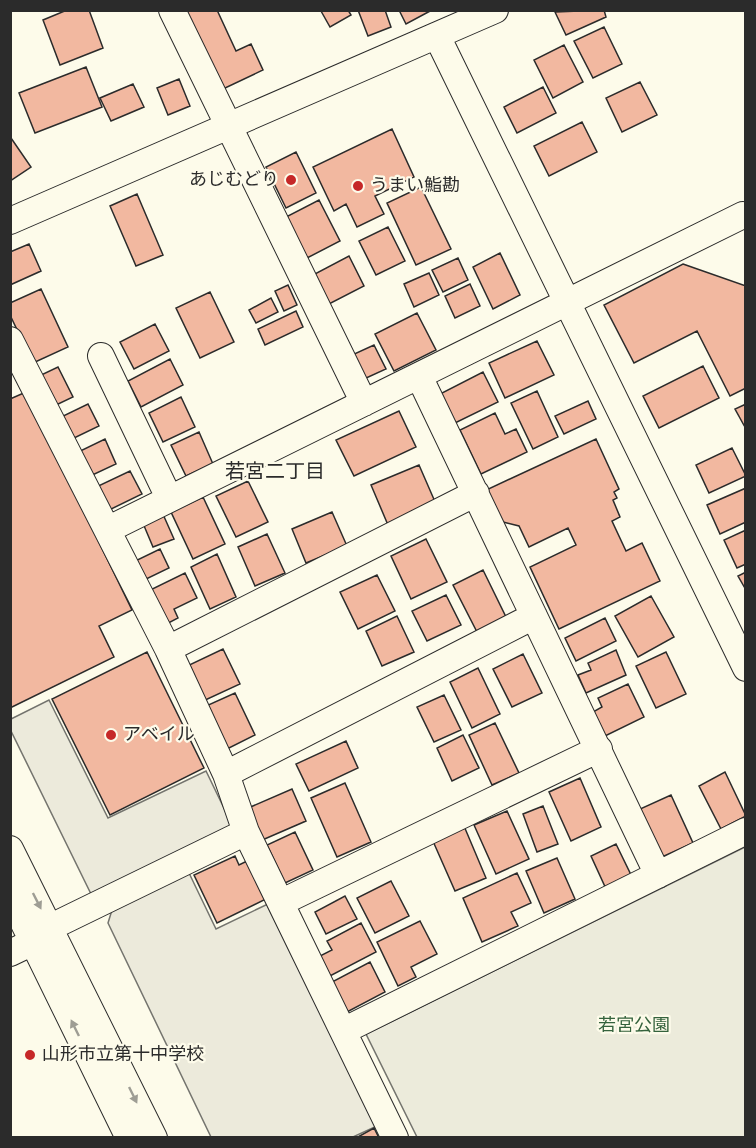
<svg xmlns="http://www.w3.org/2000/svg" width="756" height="1148" viewBox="0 0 756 1148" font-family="'Alegreya Sans','Noto Sans JP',sans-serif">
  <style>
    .green { fill: #ecebdb; stroke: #74746e; stroke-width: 1.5 }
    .parking { fill: #eceadb; stroke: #74746e; stroke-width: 1.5 }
    .building { fill: #f2b8a0; stroke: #2b2b2b; stroke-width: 1.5 }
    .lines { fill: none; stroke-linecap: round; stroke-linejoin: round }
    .minor-casing { stroke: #2b2b2b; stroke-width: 28 }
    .minor { stroke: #fdfbea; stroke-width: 26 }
    .oneway { fill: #9e9d94 }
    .poi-dot { fill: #c62828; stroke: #fdfbea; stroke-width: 2 }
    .labels { text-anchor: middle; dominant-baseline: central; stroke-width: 4.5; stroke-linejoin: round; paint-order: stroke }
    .poi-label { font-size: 18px; fill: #2b2b2b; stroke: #fdfbea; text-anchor: start }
    .park-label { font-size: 18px; fill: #34623c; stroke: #fdfbea }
    .neighbourhood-label { font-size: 20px; fill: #2b2b2b; stroke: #fdfbea }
  </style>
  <rect width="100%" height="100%" fill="#fdfbea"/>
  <!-- green -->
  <path class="green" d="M745,847v290h-328l-51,-103z"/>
  <!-- parking -->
  <path class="parking" d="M49,700l59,118 98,-47 28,58 -141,69 -82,-167v-12z
    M189,873l27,56 54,-26 107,223 -24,11h-142l-103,-214 4,-13z"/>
  <!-- building -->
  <path class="building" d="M67,10h22l14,38 -43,17 -17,-45z
    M186,10h31l19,41 15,-7 12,26 -40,19z
    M348,10l3,5 -21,12 -9,-16z
    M358,10h27l6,17 -23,9z
    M399,10h33l-26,14z
    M604,10l2,7 -40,18 -11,-23z
    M604,27l18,37 -29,14 -19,-37z
    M564,45l19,37 -30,16 -19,-38z
    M86,67l16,40 -67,26 -16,-40z
    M179,79l11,27 -22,9 -11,-27z
    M640,82l17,33 -35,17 -16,-34z
    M133,84l11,23 -33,14 -11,-23z
    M543,87l13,26 -39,20 -13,-26z
    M582,122l15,30 -48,24 -15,-30z
    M392,129l22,48 -39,19 9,18 -27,13 -11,-23 -12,7 -21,-44z
    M11,138l20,29 -21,14v-42z
    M296,152l20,41 -30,15 -20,-41z
    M421,187l30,62 -35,16 -29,-62z
    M137,194l26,61 -27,11 -26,-60z
    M319,200l21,41 -33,17 -21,-41z
    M388,227l17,34 -29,14 -17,-34z
    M29,244l12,27 -31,14v-33z
    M500,253l20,42 -27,14 -20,-42z
    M349,256l15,30 -37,19 -16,-29z
    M458,258l10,22 -25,12 -11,-22z
    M683,264l63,22v102l-16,8 -33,-65 -63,32 -30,-58z
    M429,273l10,22 -25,12 -10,-23z
    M470,284l10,22 -25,12 -10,-22z
    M288,285l9,20 -13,6 -9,-20z
    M41,289l27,58 -35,16 -23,-48v-12z
    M210,292l24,50 -34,16 -24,-50z
    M271,298l7,14 -22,11 -7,-13z
    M296,311l7,16 -38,18 -7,-16z
    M417,313l19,37 -42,21 -19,-37z
    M155,324l14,27 -35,18 -14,-27z
    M537,341l17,34 -49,23 -16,-35z
    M374,345l12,24 -22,10 -12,-24z
    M170,359l13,26 -42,22 -13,-26z
    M703,366l16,32 -60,30 -16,-32z
    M58,367l15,30 -19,9 -15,-30z
    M483,372l15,30 -43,21 -15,-29z
    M537,391l21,46 -25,12 -22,-46z
    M26,392l106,218 -33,16 15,31 -104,51v-309z
    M181,397l14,30 -32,15 -14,-29z
    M588,401l8,18 -32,15 -9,-18z
    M88,404l11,22 -29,14 -11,-22z
    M746,404v25l-11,-20z
    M399,411l17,36 -62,29 -18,-36z
    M495,413l10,21 11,-5 11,23 -46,22 -21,-44z
    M199,432l14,32 -27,12 -15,-31z
    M105,439l11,25 -30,14 -12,-24z
    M596,439l23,50 -5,3 3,6 -4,2 7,17 -8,4 14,30 16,-8 18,38 -101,48 -29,-62 46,-22 -8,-17 -39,19 -10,-21 -20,-5 -15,-30z
    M732,448l14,28 -37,17 -13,-28z
    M419,465l17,39 -48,21 -17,-40z
    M130,471l12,23 -37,18 -11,-24z
    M248,481l20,41 -32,15 -20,-41z
    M746,488v34l-26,12 -13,-29z
    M203,497l22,47 -32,15 -22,-47z
    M162,512l12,27 -21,8 -11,-26z
    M332,512l15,34 -41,17 -14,-34z
    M746,530v34l-9,4 -13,-28z
    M267,534l18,39 -30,13 -17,-39z
    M426,539l21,43 -36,17 -20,-43z
    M160,549l9,19 -29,14 -9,-19z
    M217,554l19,43 -26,12 -19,-42z
    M483,570l23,47 -29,15 -24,-47z
    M746,572v18l-8,-14z
    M185,573l12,25 -23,11 4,9 -19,10 -17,-34z
    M377,575l18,36 -37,18 -18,-37z
    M446,595l15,30 -34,16 -15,-30z
    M651,596l23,41 -36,20 -23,-41z
    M397,616l17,36 -32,14 -16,-35z
    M605,618l11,23 -40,20 -11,-23z
    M223,649l17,35 -39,18 -16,-35z
    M616,650l10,25 -40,18 -8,-18 13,-5 -3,-7z
    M147,652l57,116 -94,47 -58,-116z
    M666,652l20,42 -30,14 -20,-42z
    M523,654l19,39 -30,14 -19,-38z
    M478,668l22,46 -28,14 -22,-46z
    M628,684l16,33 -39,19 -12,-24 9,-5 -4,-9z
    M235,693l20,42 -28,14 -21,-43z
    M444,695l17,35 -27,12 -17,-35z
    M495,723l24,50 -27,12 -23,-50z
    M463,735l16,33 -27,13 -15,-33z
    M346,741l12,27 -49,23 -13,-27z
    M725,772l21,44 -25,13 -22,-43z
    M580,778l21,49 -30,14 -22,-49z
    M345,783l26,59 -34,15 -26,-59z
    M292,789l14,32 -46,20 -14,-32z
    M671,795l22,48 -31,14 -22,-48z
    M543,806l15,38 -21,8 -14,-38z
    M507,811l22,48 -33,15 -22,-49z
    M464,826l22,52 -31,13 -23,-52z
    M295,832l18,38 -28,13 -18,-38z
    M616,844l17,35 -26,12 -16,-35z
    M235,856l4,9 8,-4 19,38 -49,24 -23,-48z
    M557,858l18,41 -31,14 -18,-42z
    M517,873l14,30 -20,9 7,14 -36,16 -19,-44z
    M391,881l18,35 -34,17 -18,-35z
    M345,896l12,23 -31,15 -11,-22z
    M420,921l17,33 -26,13 5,10 -18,9 -21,-44z
    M361,923l15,29 -48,25 -10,-20 14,-7 -5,-9z
    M370,962l15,30 -38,20 -15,-30z
    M374,1128l5,10h-23z"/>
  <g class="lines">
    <defs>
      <path id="minor" d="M172,10l192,393
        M437,36l309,632
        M10,221l485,-211
        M10,340l158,309 58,125 20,58 149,306
        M101,356l68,142
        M419,376l239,499
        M109,529l634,-314 3,1
        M168,649l308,-156
        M226,774l308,-158
        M10,849l144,289
        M10,895l119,243
        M282,902l317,-153
        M51,927l195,-95
        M10,953l23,-11
        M343,1031l403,-200"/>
    </defs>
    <!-- minor casing -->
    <use href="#minor" class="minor-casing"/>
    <!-- minor -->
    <use href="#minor" class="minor"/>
  </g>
  <!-- one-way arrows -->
  <defs><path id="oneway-solid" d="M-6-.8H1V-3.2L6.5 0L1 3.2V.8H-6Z" transform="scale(1.5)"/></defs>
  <g class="oneway">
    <use href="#oneway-solid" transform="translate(37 901) rotate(63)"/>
    <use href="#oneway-solid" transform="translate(75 1028) rotate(-116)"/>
    <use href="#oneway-solid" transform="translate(133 1095) rotate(64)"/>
  </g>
  <!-- markers -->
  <g class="poi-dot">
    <circle cx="291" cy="180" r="6"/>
    <circle cx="358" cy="186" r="6"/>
    <circle cx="111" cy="735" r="6"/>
    <circle cx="30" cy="1055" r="6"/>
  </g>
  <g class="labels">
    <!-- poi labels -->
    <g class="poi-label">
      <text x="279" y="180" text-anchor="end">あじむどり</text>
      <text x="370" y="186">うまい鮨勘</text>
      <text x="123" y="735">アベイル</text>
      <text x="42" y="1055">山形市立第十中学校</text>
    </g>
    <!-- park labels -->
    <g class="park-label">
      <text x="634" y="1026">若宮公園</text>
    </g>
    <!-- neighbourhood labels -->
    <g class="neighbourhood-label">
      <text x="275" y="472">若宮二丁目</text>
    </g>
  </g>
  <!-- border -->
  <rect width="756" height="1148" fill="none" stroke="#2b2b2b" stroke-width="24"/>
</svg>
